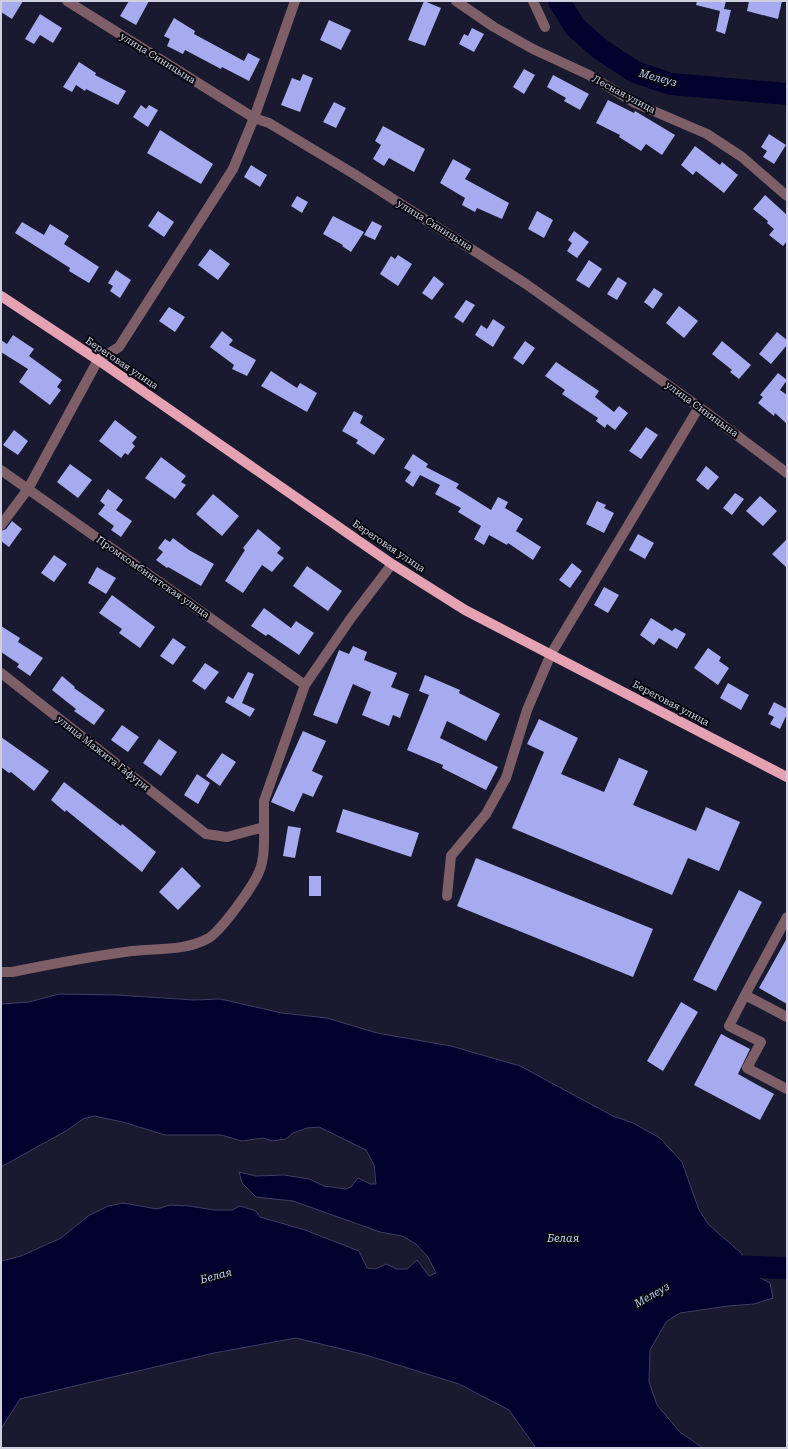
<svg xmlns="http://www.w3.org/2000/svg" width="788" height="1449" viewBox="0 0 788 1449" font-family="'Roboto Serif',serif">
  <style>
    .water { fill: #00012d; stroke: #3e3f63 }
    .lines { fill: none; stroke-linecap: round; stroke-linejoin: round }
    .river { stroke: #00012d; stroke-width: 22 }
    .building { fill: #a5abee }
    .minor { stroke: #7f5f67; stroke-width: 10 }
    .major { stroke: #e4a2b3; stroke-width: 10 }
    .labels { text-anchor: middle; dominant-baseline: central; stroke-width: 4; stroke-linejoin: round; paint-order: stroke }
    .street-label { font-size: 10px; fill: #cfd1e0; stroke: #06060f }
    .water-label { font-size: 11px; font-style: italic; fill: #bcd3f3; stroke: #06060f }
  </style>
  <rect width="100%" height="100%" fill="#191a30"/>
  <!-- water -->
  <path class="water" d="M59,994l57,1 78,5 26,-1 62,14 45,5 50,15 74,13 69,20 93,50 20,7 27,15 22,24 17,48 10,15 32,28 16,23 13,7 3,15 -19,6 -26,2 -48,7 -14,9 -16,28 -1,32 8,23 23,27 23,16h-167l-27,-38 -50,-26 -93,-29 -70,-17 -82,15 -194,46 -19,30v-168l20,-5 40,-18 27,-22 20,-10 15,-3 34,6 13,-4 19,1 25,4h18l8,-4 16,5 4,6 45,13 54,21 8,17 8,1 11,-5 11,5h10l10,-9 12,16 7,-3 -8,-16 -12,-13 -14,-8 -22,-4 -87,-31 -37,-4 -14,-14 -3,-11 17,4 28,-1 25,4 15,7 22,3 5,-2 7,-9 12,6h6l-2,-19 -8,-15 -47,-23 -12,1 -14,5 -7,6 -14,2 -9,-3 -21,3 -21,-6h-56l-42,-13 -29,-6 -11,3 -17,12 -65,36v-163l28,-2z"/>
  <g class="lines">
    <!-- river -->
    <path class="river" d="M559,1l16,26 25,22 35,23 36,12 116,10
      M720,1266l67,2"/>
  </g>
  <!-- building -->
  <path class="building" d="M1,1h22l-11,18 -11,-7z
    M129,1h20l-13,24 -16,-9z
    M424,1l17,7 -16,38 -17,-6z
    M697,1h29l-2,8 7,1 -6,24 -9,-3 4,-20 -24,-6z
    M749,1h33l-4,18 -31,-8z
    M40,14l22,14 -9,15 -13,-8 -6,9 -9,-5z
    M174,18l21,13 -1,3 50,27 4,-8 12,6 -11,22 -27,-14 -1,2 -36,-19 -2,4 -16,-8 3,-7 -6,-3z
    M329,20l22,10 -10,20 -21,-10z
    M472,28l12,6 -10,18 -15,-8 5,-10 4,2z
    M79,62l17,11 -1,2 31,16 -8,14 -32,-16 -1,2 -9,-6 -4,7 -9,-5z
    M524,69l11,6 -11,19 -11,-7z
    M303,74l10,4 -13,34 -19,-7 11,-27 8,3z
    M553,75l36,19 -9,16 -16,-9 2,-3 -19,-11z
    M608,100l26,13 1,-2 40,24 -13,20 -16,-11 -5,7 -22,-14 1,-2 -24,-12z
    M334,102l12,6 -10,20 -13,-6z
    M141,105l5,4 3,-4 9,5 -10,17 -15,-10z
    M383,126l42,23 -11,23 -25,-14 -5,8 -11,-7 8,-14 -6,-4z
    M160,130l53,34 -12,20 -54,-31z
    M769,134l17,11 -12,19 -11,-7 4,-6 -6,-4z
    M695,146l25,19 2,-3 16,13 -14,18 -28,-22 -3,4 -12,-10z
    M453,159l18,10 -6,10 44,24 -7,16 -25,-11 -2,4 -13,-7 3,-7 -25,-15z
    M251,165l16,10 -7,12 -16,-10z
    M765,195l22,20v26l-4,5 -14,-11 5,-6 -7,-6 1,-2 -15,-12z
    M297,196l11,6 -6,11 -11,-7z
    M158,211l16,11 -10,15 -16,-11z
    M537,211l16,9 -9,18 -16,-9z
    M333,216l31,16 -13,20 -9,-6 1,-1 -20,-11z
    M372,221l10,5 -7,14 -11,-5z
    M22,222l22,13 6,-11 19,12 -5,8 35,23 -10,16 -20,-12 1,-3 -55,-35z
    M574,231l15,11 -12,16 -10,-7 5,-8 -4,-3z
    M210,249l20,15 -12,16 -20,-15z
    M398,255l14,9 -14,22 -18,-12 11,-18 4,3z
    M589,260l13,9 -13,19 -13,-8z
    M116,270l15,10 -11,18 -10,-7 3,-5 -5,-3z
    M434,276l10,8 -12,16 -10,-7z
    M618,277l9,6 -10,17 -10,-6z
    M654,288l9,6 -10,15 -9,-7z
    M466,300l9,5 -12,18 -9,-6z
    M679,306l19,15 -14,17 -18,-15z
    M169,307l16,10 -10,15 -16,-11z
    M493,319l12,8 -12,20 -18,-12 6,-10 6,4z
    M222,331l11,9 -4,5 27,15 -9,16 -15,-7 2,-4 -24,-18z
    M777,332l10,8v5l-16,19 -12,-10z
    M13,335l21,14 -5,7 33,24 -5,7 4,3 -11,15 -31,-23 9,-13 -27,-17v-12l6,4z
    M525,341l10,7 -12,17 -10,-7z
    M722,341l29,24 -12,14 -9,-7 2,-2 -20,-16z
    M556,362l43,29 -4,6 19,15 5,-6 9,7 -13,17 -8,-6 -2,4 -9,-7 2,-3 -36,-24 3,-4 -20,-14z
    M271,371l26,17 3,-5 17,10 -10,19 -46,-26z
    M778,373l9,7 -7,10 7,5v29l-12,-11 -1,3 -16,-13 5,-6 -3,-2z
    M354,411l9,5 -3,7 25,16 -11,16 -18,-12 2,-3 -16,-9z
    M115,420l22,17 -5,6 3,3 -7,9 -3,-2 -4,5 -22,-17z
    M646,427l12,8 -17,24 -12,-8z
    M14,430l14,11 -10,14 -15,-10z
    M413,454l15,10 -2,3 33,17 -3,4 35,22 7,-13 10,5 -3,6 18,11 -7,12 25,16 -8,13 -25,-17 -1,2 -18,-10 -5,10 -10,-6 7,-13 -23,-14 3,-4 -26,-14 5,-9 -20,-10 -7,12 -8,-6 6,-9 -7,-4z
    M161,457l25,19 -5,6 5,3 -11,14 -30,-21z
    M70,464l22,16 -14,18 -21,-16z
    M706,466l13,11 -11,13 -12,-10z
    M108,489l15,11 -7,10 16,11 -11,16 -10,-7 3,-4 -16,-12 7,-9 -5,-4z
    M735,493l9,6 -12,16 -9,-7z
    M213,494l26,22 -17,20 -26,-22z
    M760,496l17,15 -14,15 -17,-15z
    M597,501l9,4 -2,3 10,5 -10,20 -18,-9z
    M12,521l10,8 -13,18 -8,-6v-10l5,-2z
    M258,529l23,19 -4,5 7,5 -12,14 -10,-7 -19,28 -18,-12 20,-31 -2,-2z
    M638,534l16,9 -9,16 -16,-9z
    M173,538l16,12 25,14 -13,22 -33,-19 -1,1 -11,-8 7,-8 -5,-4 7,-9 5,3z
    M787,539v29l-15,-14z
    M54,555l13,9 -13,18 -13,-9z
    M572,563l10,8 -12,17 -11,-8z
    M307,566l35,25 -14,20 -35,-25z
    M97,567l19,11 -10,16 -18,-11z
    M604,587l15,8 -11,18 -14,-8z
    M112,595l43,32 -15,21 -21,-15 3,-4 -23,-16z
    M264,608l27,20 5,-7 18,12 -15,22 -31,-21 -2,2 -15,-10z
    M651,618l21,13 3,-3 11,6 -9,15 -18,-11 -5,7 -14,-10z
    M1,626l19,12 -2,4 25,16 -13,18 -13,-9 2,-3 -18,-12z
    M173,638l13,9 -13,18 -13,-9z
    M353,646l14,6 -3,8 33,13 -6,14 18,7 -9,24 -7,-3 -4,11 -27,-11 9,-23 -18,-8 -16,40 -24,-9 26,-65 10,4z
    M708,648l13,9 -2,4 10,7 -11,17 -24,-17z
    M205,663l14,9 -14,18 -13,-9z
    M248,672l6,2 -12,29 13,6 -5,8 -25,-15 3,-6 5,3z
    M425,675l35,15 -1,3 41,21 -14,27 -39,-20 -7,17 58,29 -12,23 -44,-22 1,-3 -36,-15 22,-55 -10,-4z
    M62,676l13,11 -1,1 31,22 -11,15 -20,-14 2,-2 -24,-19z
    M728,683l21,12 -8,15 -21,-12z
    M774,702l13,7v5l-7,15 -10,-5 4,-7 -6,-3z
    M539,719l39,19 -17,36 43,18 15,-34 29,13 -15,34 63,26 10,-24 34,15 -21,49 -31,-13 -16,37 -160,-67 32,-76 -17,-8z
    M122,725l17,12 -11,15 -17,-12z
    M303,731l23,10 -14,30 11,5 -10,21 -10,-4 -9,19 -23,-10z
    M1,737l48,34 -15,20 -23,-19 -2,1 -8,-6z
    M159,739l18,13 -16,24 -18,-13z
    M222,753l14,9 -16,24 -14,-10z
    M197,774l13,9 -12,21 -14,-9z
    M64,782l57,44 1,-2 34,28 -14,20 -76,-62 -1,2 -14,-12z
    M343,809l76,24 -8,24 -75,-25z
    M288,826l13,2 -6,30 -12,-2z
    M476,858l177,71 -20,48 -176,-71z
    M182,867l19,19 -23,24 -19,-18z
    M309,876h12v20h-12z
    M739,890l23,12 -46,89 -23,-11z
    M787,938v66l-28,-16z
    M681,1002l17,10 -35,59 -16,-10z
    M721,1034l29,15 -12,25 36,20 -14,26 -66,-35z"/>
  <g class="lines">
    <!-- minor -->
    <path class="minor" d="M67,1l187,117 15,5 85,51 172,110 173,123 88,66
      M456,1l38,26 39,22 56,26 46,28 72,31 35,23 45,39
      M533,1l12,26
      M1,470l304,215
      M1,525l27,-36 70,-129 21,-13 114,-178 21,-51 41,-117
      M1,673l205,161 21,3 37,-10v-26l41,-116 46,-67 41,-54
      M447,896l4,-40 35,-42 20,-36 21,-68 24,-56 148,-247
      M787,917l-42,78 42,22
      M1,972h11c40,-8 80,-16 120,-21 26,-3 52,0 75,-12 13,-6 46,-53 52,-67 6,-14 5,-31 5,-45
      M745,995l-16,31 32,16 -14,26 40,21"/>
    <!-- major -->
    <path class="major" d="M1,296l97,64 294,204 73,46 322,167"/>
  </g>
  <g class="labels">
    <!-- street labels -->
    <g class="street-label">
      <text transform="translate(158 58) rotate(32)">улица Синицына</text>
      <text transform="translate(624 94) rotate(28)">Лесная улица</text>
      <text transform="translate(435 225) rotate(32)">улица Синицына</text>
      <text transform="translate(122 363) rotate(34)">Береговая улица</text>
      <text transform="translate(702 409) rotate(36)">улица Синицына</text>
      <text transform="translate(389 546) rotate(34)">Береговая улица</text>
      <text transform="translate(153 577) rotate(35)">Промкомбинатская улица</text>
      <text transform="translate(671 703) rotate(28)">Береговая улица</text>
      <text transform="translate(103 753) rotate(38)">улица Мажита Гафури</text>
    </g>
    <!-- water labels -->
    <g class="water-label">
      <text transform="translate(658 78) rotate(15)">Мелеуз</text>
      <text x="563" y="1238">Белая</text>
      <text transform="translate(216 1276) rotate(-15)">Белая</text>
      <text transform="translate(652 1295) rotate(-30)">Мелеуз</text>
    </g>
  </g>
  <!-- border -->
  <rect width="788" height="1449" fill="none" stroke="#cfd1e0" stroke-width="4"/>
</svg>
